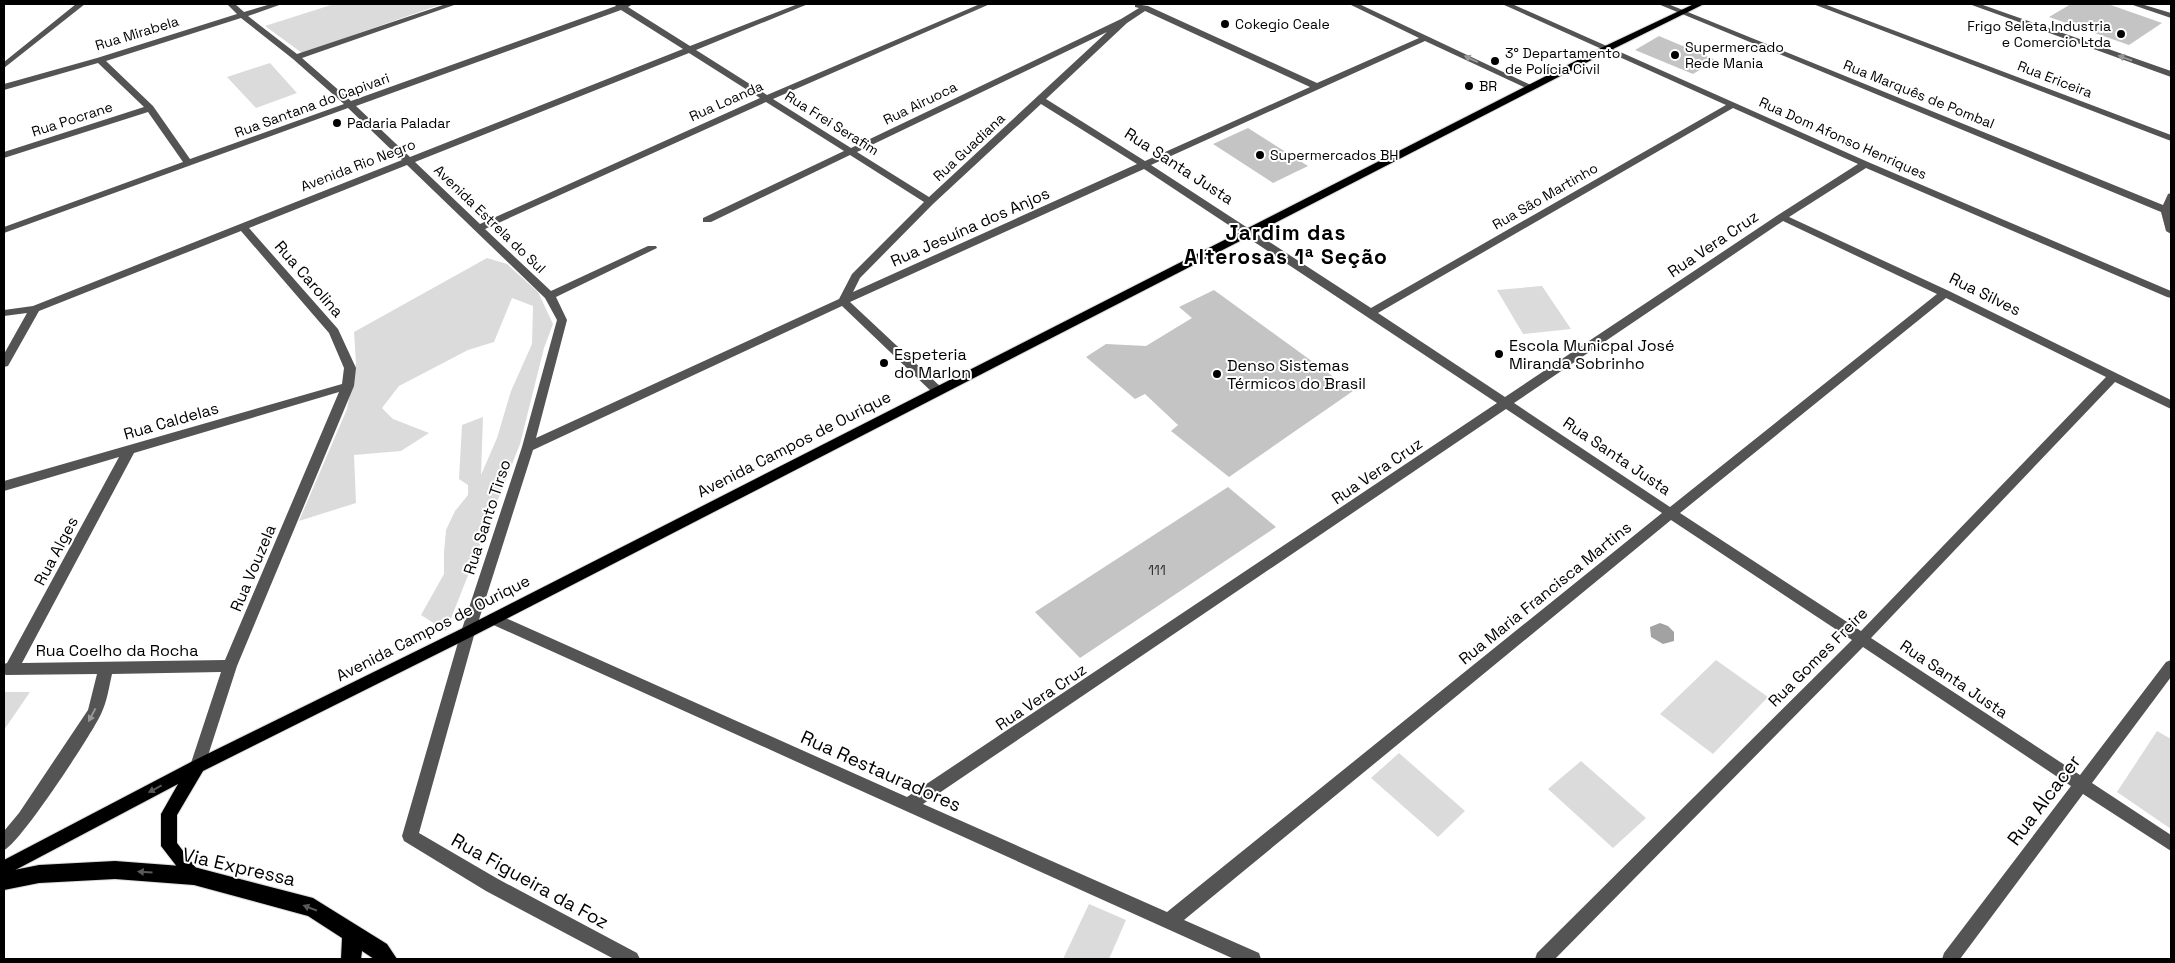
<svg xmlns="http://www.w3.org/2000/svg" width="2175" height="963" viewBox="0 0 2175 963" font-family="'Space Grotesk',sans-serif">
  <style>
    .green { fill: #dbdbdb }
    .water { fill: #a2a2a2 }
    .building { fill: #c4c4c4 }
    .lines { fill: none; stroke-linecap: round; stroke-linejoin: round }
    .major-casing { stroke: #dbdbdb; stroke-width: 2 }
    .highway-casing { stroke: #dbdbdb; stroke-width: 2 }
    .minor { fill: #545454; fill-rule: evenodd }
    .major { fill: #000; fill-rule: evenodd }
    .highway { fill: #000; fill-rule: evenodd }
    .oneway { fill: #989898 }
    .oneway2 { fill: #595959 }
    .poi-dot { fill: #000; stroke: #fff; stroke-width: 2 }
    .labels { text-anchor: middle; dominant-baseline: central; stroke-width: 4; stroke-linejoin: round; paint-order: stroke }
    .far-poi-label { font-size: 14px; fill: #000; stroke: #fff; text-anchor: start }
    .far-street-label { font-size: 14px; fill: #000; stroke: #fff }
    .number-label { font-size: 14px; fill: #313131 }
    .street-label { font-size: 16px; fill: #000; stroke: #fff }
    .poi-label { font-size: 16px; fill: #000; stroke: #fff; text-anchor: start }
    .near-street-label { font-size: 19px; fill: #000; stroke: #fff }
    .district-label { font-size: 21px; font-weight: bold; letter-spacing: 1px; fill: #000; stroke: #fff }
  </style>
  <rect width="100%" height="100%" fill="#fff"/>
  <!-- green -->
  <path class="green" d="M334,4h108l-140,49 -37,-27z
    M270,63l27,30 -41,15 -29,-31z
    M487,258l20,6 31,28 15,32 -9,24 -24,96 -74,187 -25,-16 23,-41v-22l2,-22 9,-19 13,-16v-10l-9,-6 3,-54 21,-8 -2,58 16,-37 14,-47 21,-47 1,-38 -21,-8 -18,44 -26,8 -69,36 -17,22 11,11 36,14 -28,18 -47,4 2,48 -57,18 48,-112 9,-46 -2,-31z
    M1542,286l29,43 -48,5 -26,-44z
    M1716,660l52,37 -55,57 -53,-40z
    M4,692h26l-26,38z
    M2157,731l14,8v90l-54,-37z
    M1399,753l66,58 -27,26 -67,-59z
    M1581,761l65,57 -33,30 -65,-59z
    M1089,904l37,16 -17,39h-46z"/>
  <!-- water -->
  <path class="water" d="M1660,623l8,3 6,6v9l-11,3 -12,-7 -1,-10z"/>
  <!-- building -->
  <path class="building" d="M2071,4h37l54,19 -33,22 -80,-28z
    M1659,36l57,24 -23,14 -58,-24z
    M1248,128l60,38 -35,17 -60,-39z
    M1214,290l139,101 -124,86 -58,-46 7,-6 -33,-31 -10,5 -49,-42 20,-13 40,2 46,-28 -13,-11z
    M1228,487l48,40 -196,131 -45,-46z"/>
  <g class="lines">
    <defs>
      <path id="major" d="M1694,4h10l-95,47 -1136,585 -270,135 -26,44v28l25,33 -2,5 -6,3 -6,-3 -27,-35v-32l17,-30 -174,92v-16l189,-99 270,-133 1140,-581z"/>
      <path id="highway" d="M115,861l79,6 119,31 74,46 10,15h-23l-12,-8 -1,8h-20l1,-21 -34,-22 -114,-31 -79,-6 -76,4 -35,7v-18l35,-7z"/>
    </defs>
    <!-- major casing -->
    <use href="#major" class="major-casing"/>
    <!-- highway casing -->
    <use href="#highway" class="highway-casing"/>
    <!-- minor -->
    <path class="minor" d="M76,4h9l-81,64v-6z
      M227,4h8l9,8 27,-8h11l-34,12 49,38 149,-50h11l-155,54 49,43 265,-95 -2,-2h19l-5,3 62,39 108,-42h10l-112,46 71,45 213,-91h10l-217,95 78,49 270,-129 18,-11 -4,-1v-3l13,2 169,77 102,-45 -70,-34h10l176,83 -7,2 -103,-48 -274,124 220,143 355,-203 -224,-101h10l356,158 303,129v7l-4,-1 -301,-129 -77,49 160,74 222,109v9l-56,-27 -244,256 209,137 86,-113 5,-2v17l-79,106 79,52v16l-88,-57 -123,165h-18l2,-6 127,-167 -208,-139 -308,312h-20l2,-6 315,-313 -181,-120 -487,400 75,33 2,6h-27l-745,-336 -2,-4 2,-4 5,-2 5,2 408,182 590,-394 -353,-234 -294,133 92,86 2,3 -2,3h-8l-92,-88 -309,144 -58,182 -56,201 79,46 139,74 3,6h-26l-128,-68 -82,-50 -2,-5 59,-204 61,-185 35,-127 -12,-22 -138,-133 -158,63 89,101 18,39 -2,18 -117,280 -34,105 -5,2 -5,-2 -3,-5 31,-94 -109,2c-3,13 -5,28 -11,40 -9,20 -82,131 -97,136v-19l15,-18 69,-103 9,-36 -91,1 -2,-1v-10l3,-1 112,-206 -115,34v-10l338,-97 2,-16 -15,-35 -88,-102 -202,80 -31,55 -4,1v-13l23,-41 -23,3v-6l29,-4 369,-146 -54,-52 -344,125v-6l179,-65 -35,-50 -144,46v-6l140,-45 -46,-44 -94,27v-6l93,-26 140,-44zM621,10l62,39 -273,108 -54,-51zM1145,11l165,76 -165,74 -99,-62 81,-76zM241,18l52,41 51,45 -154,55 -37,-53 -47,-45zM1107,32l-178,165 -72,-45zM689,53l71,45 -280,126 -65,-62zM766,102l78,49 -141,67v4h8l139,-67 74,47 -72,72 -13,25 -303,139 31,-118 -11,-23 101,-49 -1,-2h-8l-97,45 -66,-62zM1041,104l96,60 -284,128 7,-14 73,-74zM1733,108l125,56 -80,51 -273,182 -127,-84zM1783,221l154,73 -267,213 -156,-104zM1946,298l160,79 -245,254 -181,-118zM339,392l-114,268 -203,3 112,-210zM1506,409l156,104 -495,399 -244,-108z
      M1658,4h10l495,201 5,-11 3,-1v41l-5,-3 -5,-19z
      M1813,4h11l347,131v6z
      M1969,4h11l191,67v6z
      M2130,4h11l30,9v5z"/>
    <!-- major -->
    <use href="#major" class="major"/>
    <!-- highway -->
    <use href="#highway" class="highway"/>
  </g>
  <!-- one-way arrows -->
  <defs><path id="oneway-solid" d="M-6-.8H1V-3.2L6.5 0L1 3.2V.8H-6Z" transform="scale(1.25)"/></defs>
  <g class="oneway">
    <use href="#oneway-solid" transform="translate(2125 58) rotate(-160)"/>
    <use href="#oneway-solid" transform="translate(1471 59) rotate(-155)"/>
    <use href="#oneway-solid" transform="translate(92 715) rotate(118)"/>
  </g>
  <g class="oneway2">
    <use href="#oneway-solid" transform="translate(155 789) rotate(152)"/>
    <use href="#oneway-solid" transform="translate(145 872) rotate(-176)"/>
    <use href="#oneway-solid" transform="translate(310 908) rotate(-159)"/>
  </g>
  <!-- markers -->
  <g class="poi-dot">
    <circle cx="1225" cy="24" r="5"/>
    <circle cx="2121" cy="34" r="5"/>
    <circle cx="1675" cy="55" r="5"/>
    <circle cx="1495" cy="61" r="5"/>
    <circle cx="1469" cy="86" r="5"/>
    <circle cx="337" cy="123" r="5"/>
    <circle cx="1260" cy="155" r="5"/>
    <circle cx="1499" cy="354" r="5"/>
    <circle cx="884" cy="363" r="5"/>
    <circle cx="1217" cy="374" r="5"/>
  </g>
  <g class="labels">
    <!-- far-poi labels -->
    <g class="far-poi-label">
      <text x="1235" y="24">Cokegio Ceale</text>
      <text x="2111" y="26" text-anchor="end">Frigo Seleta Industria<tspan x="2111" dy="16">e Comercio Ltda</tspan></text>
      <text x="1685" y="47">Supermercado<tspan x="1685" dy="16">Rede Mania</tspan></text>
      <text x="1505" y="53">3° Departamento<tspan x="1505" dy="16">de Polícia Civil</tspan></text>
      <text x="1479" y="86">BR</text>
      <text x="347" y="123">Padaria Paladar</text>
      <text x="1270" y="155">Supermercados BH</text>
    </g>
    <!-- far-street labels -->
    <g class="far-street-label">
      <text transform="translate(137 33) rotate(-17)">Rua Mirabela</text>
      <text transform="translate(2055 79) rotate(21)">Rua Ericeira</text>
      <text transform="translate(1919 94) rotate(22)">Rua Marquês de Pombal</text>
      <text transform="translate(726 101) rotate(-24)">Rua Loanda</text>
      <text transform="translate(920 103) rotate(-26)">Rua Airuoca</text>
      <text transform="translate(312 105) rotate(-20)">Rua Santana do Capivari</text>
      <text transform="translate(72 119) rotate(-18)">Rua Pocrane</text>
      <text transform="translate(832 123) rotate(32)">Rua Frei Serafim</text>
      <text transform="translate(1843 138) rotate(24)">Rua Dom Afonso Henriques</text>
      <text transform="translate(969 147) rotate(-43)">Rua Guadiana</text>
      <text transform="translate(358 165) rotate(-21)">Avenida Rio Negro</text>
      <text transform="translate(1545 196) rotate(-30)">Rua São Martinho</text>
      <text transform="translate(490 219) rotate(44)">Avenida Estrela do Sul</text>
    </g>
    <!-- number labels -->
    <g class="number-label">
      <text x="1157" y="570">111</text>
    </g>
    <!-- street labels -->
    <g class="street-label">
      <text transform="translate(1179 166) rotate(33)">Rua Santa Justa</text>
      <text transform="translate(970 227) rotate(-24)">Rua Jesuína dos Anjos</text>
      <text transform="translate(1713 244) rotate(-34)">Rua Vera Cruz</text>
      <text transform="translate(309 279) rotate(49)">Rua Carolina</text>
      <text transform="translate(1985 294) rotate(26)">Rua Silves</text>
      <text transform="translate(171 421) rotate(-16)">Rua Caldelas</text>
      <text transform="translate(794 444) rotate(-27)">Avenida Campos de Ourique</text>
      <text transform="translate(1617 456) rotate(34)">Rua Santa Justa</text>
      <text transform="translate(1377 471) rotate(-34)">Rua Vera Cruz</text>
      <text transform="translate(487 517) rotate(-72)">Rua Santo Tirso</text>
      <text transform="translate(56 551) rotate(-62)">Rua Alges</text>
      <text transform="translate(253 568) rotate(-67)">Rua Vouzela</text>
      <text transform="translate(1545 593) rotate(-39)">Rua Maria Francisca Martins</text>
      <text transform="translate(433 628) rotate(-27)">Avenida Campos de Ourique</text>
      <text x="117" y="650">Rua Coelho da Rocha</text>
      <text transform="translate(1818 657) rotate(-45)">Rua Gomes Freire</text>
      <text transform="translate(1954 679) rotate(34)">Rua Santa Justa</text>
      <text transform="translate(1041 697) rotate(-34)">Rua Vera Cruz</text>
    </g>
    <!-- poi labels -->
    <g class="poi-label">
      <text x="1509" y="345">Escola Municpal José<tspan x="1509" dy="18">Miranda Sobrinho</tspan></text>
      <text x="894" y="354">Espeteria<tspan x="894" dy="18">do Marlon</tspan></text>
      <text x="1227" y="365">Denso Sistemas<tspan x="1227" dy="18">Térmicos do Brasil</tspan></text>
    </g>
    <!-- near-street labels -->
    <g class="near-street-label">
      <text transform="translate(881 771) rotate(24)">Rua Restauradores</text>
      <text transform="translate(2044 800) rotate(-53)">Rua Alcacer</text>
      <text transform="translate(239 867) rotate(13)">Via Expressa</text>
      <text transform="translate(530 881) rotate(29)">Rua Figueira da Foz</text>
    </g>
    <!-- district labels -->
    <g class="district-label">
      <text x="1286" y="232">Jardim das<tspan x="1286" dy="24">Alterosas 1ª Seção</tspan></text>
    </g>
  </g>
  <!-- border -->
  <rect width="2175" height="963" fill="none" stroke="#000000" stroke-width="10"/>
</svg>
